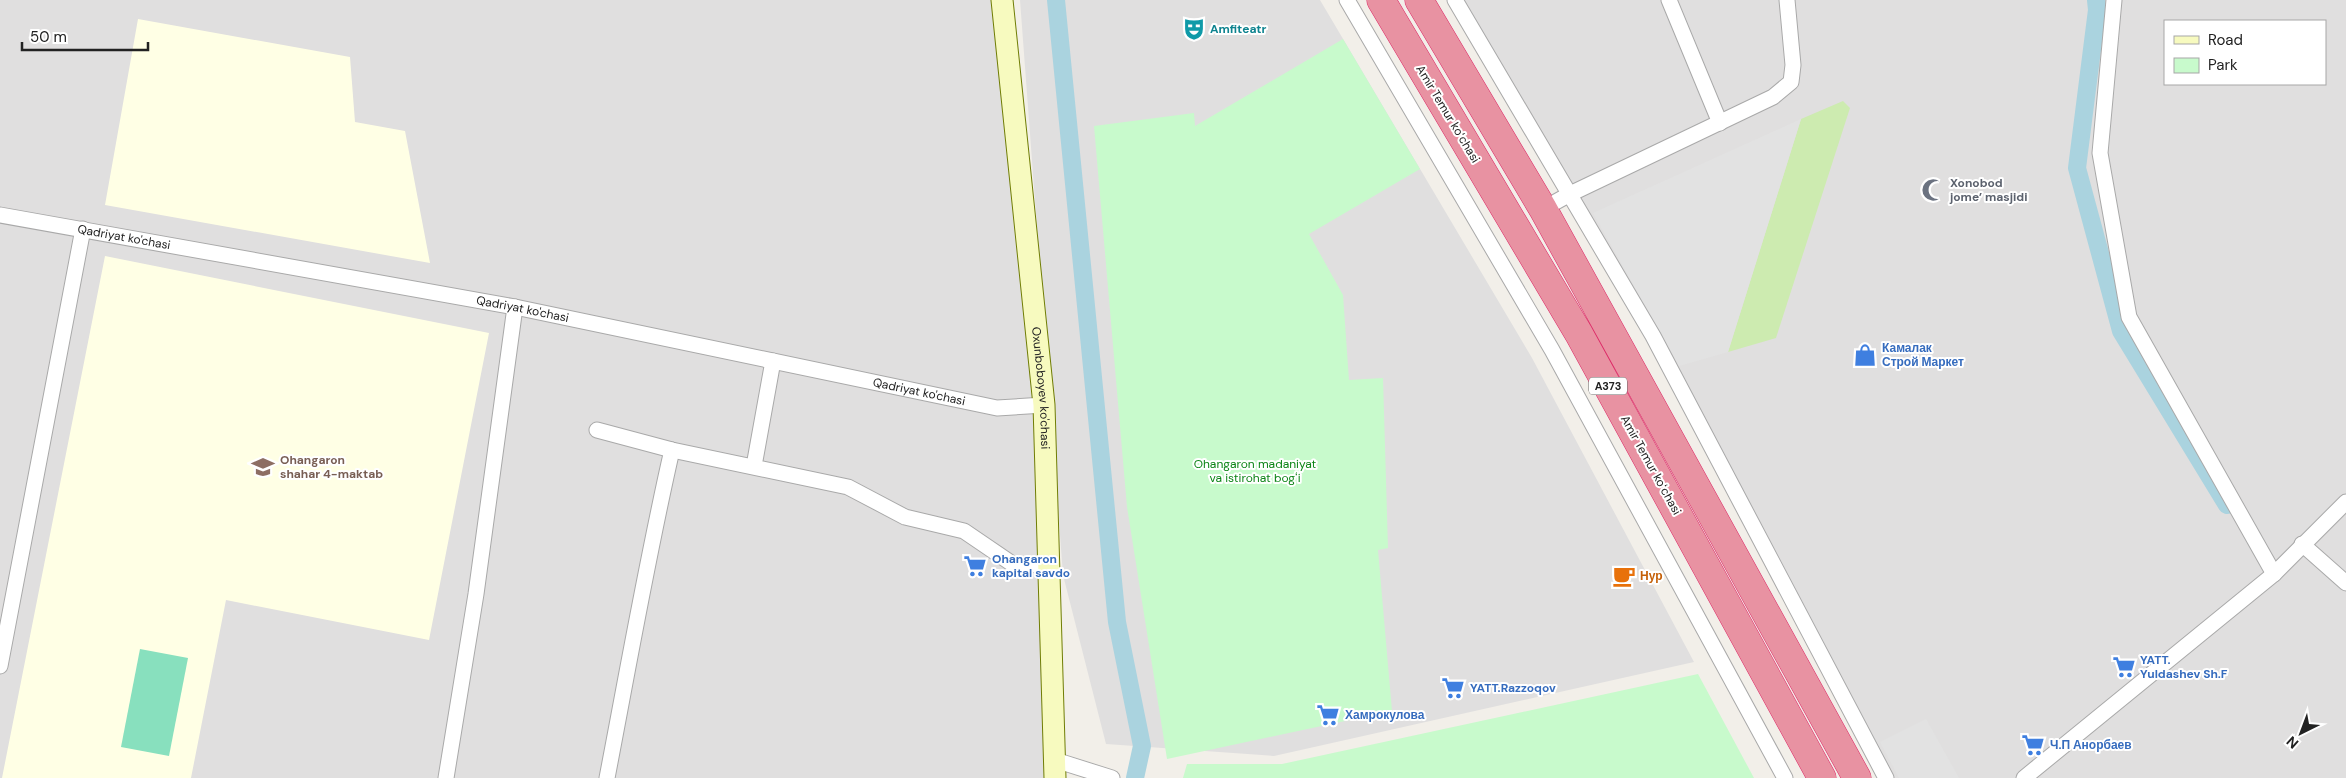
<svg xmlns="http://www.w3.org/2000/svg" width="2346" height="778" viewBox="0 0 2346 778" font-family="'DM Sans',sans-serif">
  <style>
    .residential { fill: #e0dfdf; fill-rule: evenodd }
    .education { fill: #ffffe5 }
    .grass { fill: #cdebb0 }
    .park { fill: #c8facc }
    .pitch { fill: #88e0be }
    .parking { fill: #e2e2e2 }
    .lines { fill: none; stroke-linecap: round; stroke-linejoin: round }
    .canal { stroke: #aad3df; stroke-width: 18 }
    .street-casing { stroke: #a9a9a9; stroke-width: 17 }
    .secondary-casing { stroke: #707d05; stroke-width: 23 }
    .highway-casing { stroke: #dc2a67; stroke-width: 29 }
    .street { stroke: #fff; stroke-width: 15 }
    .secondary { stroke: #f7fabf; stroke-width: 21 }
    .highway { stroke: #e892a2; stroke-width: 28 }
    .labels { text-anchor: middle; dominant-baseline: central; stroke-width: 4; stroke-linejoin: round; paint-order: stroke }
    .shield { fill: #fff; stroke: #646464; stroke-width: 1 }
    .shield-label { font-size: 11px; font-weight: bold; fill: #222 }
    .culture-label { font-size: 12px; font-weight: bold; fill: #0d838f; stroke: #fff; text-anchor: start }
    .street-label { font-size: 12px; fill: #222; stroke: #fff }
    .worship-label { font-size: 12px; font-weight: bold; fill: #5b616d; stroke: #fff; text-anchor: start }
    .shop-label { font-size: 12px; font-weight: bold; fill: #366cbe; stroke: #fff; text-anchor: start }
    .education-label { font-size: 12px; font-weight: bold; fill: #785e54; stroke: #fff; text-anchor: start }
    .park-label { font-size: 12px; fill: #0c8416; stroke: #fff }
    .food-label { font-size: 12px; font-weight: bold; fill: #c56008; stroke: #fff; text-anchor: start }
  </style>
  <rect width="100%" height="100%" fill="#f2efe9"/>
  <!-- residential -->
  <path class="residential" d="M0,0h1002l42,405 11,373h-1055z
    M1020,0h300l212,358 162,304 -420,94 -168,-12 -43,-169z
    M1455,0h891v778h-460l-209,-398zM2165,21h160v63h-160z"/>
  <!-- education -->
  <path class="education" d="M138,19l212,38 5,65 50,9 25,132 -325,-58z
    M105,256l384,77 -60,307 -203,-40 -35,178h-189z"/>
  <!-- grass -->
  <path class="grass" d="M1843,101l7,7 -74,230 -48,14 73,-233z"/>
  <!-- park -->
  <path class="park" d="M1343,39l77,130 -111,65 34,61 6,85 34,-2 5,170 -10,2 14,161 -225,48 -40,-252 -33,-381 100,-13 1,13z
    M1698,674l56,104h-571l4,-14h95z"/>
  <!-- pitch -->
  <path class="pitch" d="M140,649l48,9 -19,98 -48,-9z"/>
  <!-- parking -->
  <path class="parking" d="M1801,119l-73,233 -49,14 -86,-153z
    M1926,719l33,59h-60l-19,-36z"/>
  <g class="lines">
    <!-- canal -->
    <path class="canal" d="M1056,0l61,622 25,124 -7,32
      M2096,0l1,10 -20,158 44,163 106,174"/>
    <defs>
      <g id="street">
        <path d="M1347,0l205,350 233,428"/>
        <path d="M1455,0l198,336 233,442"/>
        <path d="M1669,0l51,123"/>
        <path d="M2114,0l-14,153 29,164 145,257"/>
        <path d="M1543,209l27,-15 203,-97 18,-15 2,-17 -6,-65"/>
        <path id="s1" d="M0,215l515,92 482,101 47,-3"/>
        <path d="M597,430l75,20 176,37 57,30 59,14 50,34 35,-1"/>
        <path d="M754,466l19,-105"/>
        <path d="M2302,544l44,39"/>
        <path d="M0,666l83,-437"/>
        <path d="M1055,760l57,18"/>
        <path d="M446,778l30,-184 39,-287"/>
        <path d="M607,778c21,-109 40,-219 65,-328"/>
        <path d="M2024,778l250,-204 72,-72"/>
      </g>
      <g id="secondary">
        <path id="s2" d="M1002,0l42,405 11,373"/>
      </g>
      <path id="highway" d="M1381,0l198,334 243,444
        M1419,0l124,209 314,569"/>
    </defs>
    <!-- street casing -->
    <use href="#street" class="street-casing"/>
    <!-- secondary casing -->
    <use href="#secondary" class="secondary-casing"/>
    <!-- highway casing -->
    <use href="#highway" class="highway-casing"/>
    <!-- street -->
    <use href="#street" class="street"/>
    <!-- secondary -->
    <use href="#secondary" class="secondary"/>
    <!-- highway -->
    <use href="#highway" class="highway"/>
  </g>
  <!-- icons -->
  <defs>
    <symbol id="theatre-bare" viewBox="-9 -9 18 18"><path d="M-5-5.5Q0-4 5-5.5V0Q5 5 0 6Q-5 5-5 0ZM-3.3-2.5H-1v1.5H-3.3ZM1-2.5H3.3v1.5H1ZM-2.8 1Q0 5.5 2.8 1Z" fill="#0f9aa8" stroke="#fff" stroke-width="2.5" paint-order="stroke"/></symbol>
    <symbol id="mosque-bare" viewBox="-9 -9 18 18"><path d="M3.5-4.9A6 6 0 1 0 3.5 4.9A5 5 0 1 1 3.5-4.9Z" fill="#6b7280" stroke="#fff" stroke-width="2.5" paint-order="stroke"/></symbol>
    <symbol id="shop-bare" viewBox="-9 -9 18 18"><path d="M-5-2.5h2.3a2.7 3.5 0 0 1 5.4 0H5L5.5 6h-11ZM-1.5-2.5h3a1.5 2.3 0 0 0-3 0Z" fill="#3f7fe0" stroke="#fff" stroke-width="2.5" paint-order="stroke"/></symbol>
    <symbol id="school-bare" viewBox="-9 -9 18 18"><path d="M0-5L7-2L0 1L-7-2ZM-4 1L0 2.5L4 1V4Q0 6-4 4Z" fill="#8d6e63" stroke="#fff" stroke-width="2.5" paint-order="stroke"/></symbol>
    <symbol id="supermarket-bare" viewBox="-9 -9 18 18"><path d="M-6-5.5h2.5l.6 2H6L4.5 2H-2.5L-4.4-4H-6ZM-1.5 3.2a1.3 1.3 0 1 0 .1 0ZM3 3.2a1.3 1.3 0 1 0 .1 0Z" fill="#3f7fe0" stroke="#fff" stroke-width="2.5" paint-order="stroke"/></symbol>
    <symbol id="cafe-bare" viewBox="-9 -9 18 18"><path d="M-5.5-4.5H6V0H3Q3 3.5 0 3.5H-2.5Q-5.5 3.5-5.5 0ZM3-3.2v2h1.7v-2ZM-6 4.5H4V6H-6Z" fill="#e8710a" stroke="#fff" stroke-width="2.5" paint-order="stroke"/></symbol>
  </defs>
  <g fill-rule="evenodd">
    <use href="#theatre-bare" x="1178" y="13" width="32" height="32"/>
    <use href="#mosque-bare" x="1917" y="174" width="32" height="32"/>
    <use href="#shop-bare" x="1849" y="339" width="32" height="32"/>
    <use href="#school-bare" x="247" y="451" width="32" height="32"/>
    <use href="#supermarket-bare" x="959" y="550" width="32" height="32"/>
    <use href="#cafe-bare" x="1608" y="560" width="32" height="32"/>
    <use href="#supermarket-bare" x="2108" y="651" width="32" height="32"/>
    <use href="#supermarket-bare" x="1437" y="672" width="32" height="32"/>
    <use href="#supermarket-bare" x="1312" y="699" width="32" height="32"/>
    <use href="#supermarket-bare" x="2017" y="729" width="32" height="32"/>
  </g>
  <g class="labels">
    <!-- shield labels -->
    <rect class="shield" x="1589" y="377.5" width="38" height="17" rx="4"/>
    <g class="shield-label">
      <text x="1608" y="386">A373</text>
    </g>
    <!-- culture labels -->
    <g class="culture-label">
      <text x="1210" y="29">Amfiteatr</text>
    </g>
    <!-- street labels -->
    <g class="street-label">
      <text transform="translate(1448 114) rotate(59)">Amir Temur koʻchasi</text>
      <text stroke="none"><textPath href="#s1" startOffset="126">Qadriyat ko'chasi</textPath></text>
      <text stroke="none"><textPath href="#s1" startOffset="531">Qadriyat ko'chasi</textPath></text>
      <text stroke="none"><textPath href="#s2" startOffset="390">Oxunboboyev ko'chasi</textPath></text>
      <text stroke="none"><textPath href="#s1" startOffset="936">Qadriyat ko'chasi</textPath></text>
      <text transform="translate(1651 465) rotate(61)">Amir Temur koʻchasi</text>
    </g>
    <!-- worship labels -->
    <g class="worship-label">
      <text x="1950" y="183">Xonobod<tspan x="1950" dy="14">jome’ masjidi</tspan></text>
    </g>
    <!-- shop labels -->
    <g class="shop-label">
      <text x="1882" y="348">Камалак<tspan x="1882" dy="14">Строй Маркет</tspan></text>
      <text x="992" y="559">Ohangaron<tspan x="992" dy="14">kapital savdo</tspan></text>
      <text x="2140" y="660">YATT.<tspan x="2140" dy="14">Yuldashev Sh.F</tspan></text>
      <text x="1470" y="688">YATT.Razzoqov</text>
      <text x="1345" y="715">Хамрокулова</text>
      <text x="2050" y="745">Ч.П Анорбаев</text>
    </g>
    <!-- education labels -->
    <g class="education-label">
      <text x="280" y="460">Ohangaron<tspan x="280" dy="14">shahar 4-maktab</tspan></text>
    </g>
    <!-- park labels -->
    <g class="park-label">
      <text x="1255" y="464">Ohangaron madaniyat<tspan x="1255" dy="14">va istirohat bogʻi</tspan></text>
    </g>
    <!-- food labels -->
    <g class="food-label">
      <text x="1640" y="576">Нур</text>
    </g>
  </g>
  <!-- legend -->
  <rect x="2164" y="20" width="162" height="65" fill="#ffffff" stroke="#a7a7a7"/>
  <rect x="2174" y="36" width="25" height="8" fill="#f7fabf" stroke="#a7a7a7"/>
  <text x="2208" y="45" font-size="15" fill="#222222">Road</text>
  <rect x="2174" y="58" width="25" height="15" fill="#c8facc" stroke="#a7a7a7"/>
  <text x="2208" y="70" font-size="15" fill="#222222">Park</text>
  <!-- north arrow -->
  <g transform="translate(2301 733) rotate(222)" stroke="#ffffff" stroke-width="4" paint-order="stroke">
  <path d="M0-4L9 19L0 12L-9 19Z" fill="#222222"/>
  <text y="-8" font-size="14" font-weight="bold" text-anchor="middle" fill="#222222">N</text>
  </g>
  <!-- scale -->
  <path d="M22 42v8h126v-8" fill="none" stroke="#222222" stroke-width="2.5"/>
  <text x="30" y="42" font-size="15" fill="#222222" stroke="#ffffff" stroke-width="4" paint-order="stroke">50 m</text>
</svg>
